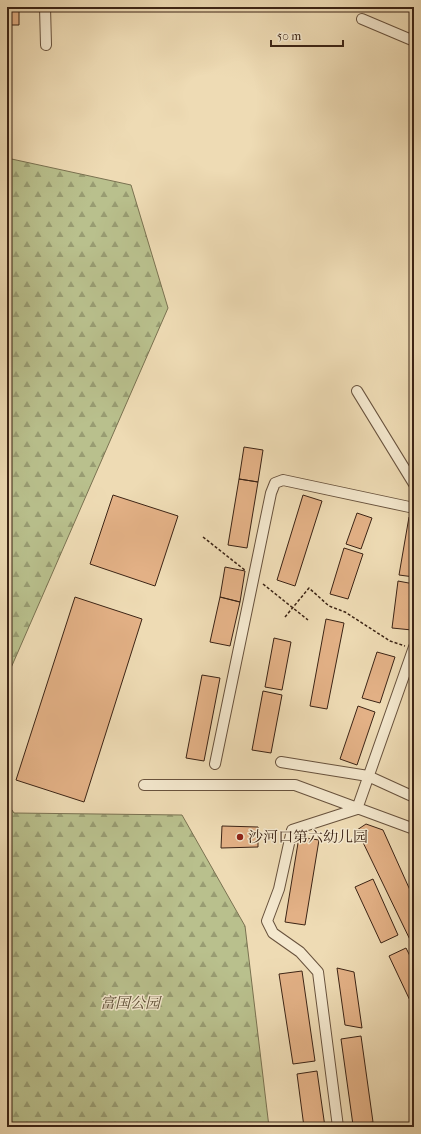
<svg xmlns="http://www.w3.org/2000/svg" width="421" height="1134" viewBox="0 0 421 1134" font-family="'IM FELL French Canon','Noto Serif SC',serif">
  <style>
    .forest { fill: url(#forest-firs); stroke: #7a7251 }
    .building { fill: #e3b186; stroke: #3c2415 }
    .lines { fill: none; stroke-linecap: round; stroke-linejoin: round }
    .minor-casing { stroke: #68523d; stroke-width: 12 }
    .path { stroke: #3c2415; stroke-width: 1.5; stroke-dasharray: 3 2; stroke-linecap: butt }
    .minor { stroke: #f4e8ce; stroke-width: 10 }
    .poi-dot { fill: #8f2418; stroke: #f4e8ce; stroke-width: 1.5 }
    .labels { text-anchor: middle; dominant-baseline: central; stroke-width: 3; stroke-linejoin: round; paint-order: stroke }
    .poi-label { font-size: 15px; fill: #3c2415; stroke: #f4e8ce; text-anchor: start }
    .park-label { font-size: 15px; font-style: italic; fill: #5b4b33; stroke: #f4e8ce }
  </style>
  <defs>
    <pattern id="forest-firs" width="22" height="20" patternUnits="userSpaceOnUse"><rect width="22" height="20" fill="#b9c08d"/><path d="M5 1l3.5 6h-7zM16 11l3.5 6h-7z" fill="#989c72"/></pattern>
  </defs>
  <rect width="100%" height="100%" fill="#eedbb4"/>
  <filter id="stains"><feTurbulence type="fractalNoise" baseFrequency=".005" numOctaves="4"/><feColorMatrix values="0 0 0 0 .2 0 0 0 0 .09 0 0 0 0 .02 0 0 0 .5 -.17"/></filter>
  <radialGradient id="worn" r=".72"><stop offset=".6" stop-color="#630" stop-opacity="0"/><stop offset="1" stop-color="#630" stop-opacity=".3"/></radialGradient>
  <!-- forest -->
  <path class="forest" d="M7,158l124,27 37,123 -161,369z
    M7,803l7,10 168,2 63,111 24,201h-262z"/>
  <!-- building -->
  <path class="building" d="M7,7h12v18h-12z
    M244,447l19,3 -5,32 -19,-3z
    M239,479l19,3 -11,66 -19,-3z
    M113,495l65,21 -23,70 -65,-22z
    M303,495l19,6 -27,85 -18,-6z
    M357,513l15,5 -11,31 -15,-5z
    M409,517l5,1v59l-15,-2z
    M344,548l19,6 -15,45 -18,-5z
    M225,567l20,4 -5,31 -20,-5z
    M398,581l16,3 -2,46 -20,-2z
    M75,597l67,22 -58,183 -68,-22z
    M220,597l20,5 -10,44 -20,-4z
    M326,619l18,4 -17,86 -17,-3z
    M274,638l17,4 -9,48 -17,-3z
    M377,652l18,5 -15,46 -18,-5z
    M202,675l18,3 -16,83 -18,-3z
    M263,691l19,4 -11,58 -19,-3z
    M358,706l17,6 -18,53 -17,-6z
    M366,824l17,6 31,69v49l-57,-118z
    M222,826l36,1v20l-37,1z
    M299,837l20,3 -14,85 -20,-3z
    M373,879l25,56 -17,8 -26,-56z
    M406,948l8,16v45l-25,-53z
    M337,968l17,4 8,56 -17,-3z
    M302,971l13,90 -22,3 -14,-90z
    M361,1036l12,86 -20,3 -12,-86z
    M317,1071l8,56h-21l-7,-53z"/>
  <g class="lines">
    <defs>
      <path id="minor" d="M45,7l1,38
        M362,19l52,22
        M357,391l57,93
        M281,762l87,14 46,21
        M215,764l56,-271 4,-10 8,-3 131,28
        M144,785h151l119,44
        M338,1127l-20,-155 -18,-20 -27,-19 -6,-12 12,-32 13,-59 65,-21 57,-162"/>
    </defs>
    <!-- minor casing -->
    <use href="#minor" class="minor-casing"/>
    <!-- path -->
    <path class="path" d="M203,537l43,34
      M263,584l45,36
      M285,617l24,-29 20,18 16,6 45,29 15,5"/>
    <!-- minor -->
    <use href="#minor" class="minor"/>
  </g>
  <!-- markers -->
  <circle class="poi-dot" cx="240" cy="837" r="4"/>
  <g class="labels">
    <!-- poi labels -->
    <g class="poi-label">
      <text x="248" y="837">沙河口第六幼儿园</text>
    </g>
    <!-- park labels -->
    <g class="park-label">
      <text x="130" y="1003">富国公园</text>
    </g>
  </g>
  <!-- margin -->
  <rect width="421" height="1134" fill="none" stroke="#eedbb4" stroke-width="24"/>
  <rect x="8" y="8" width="405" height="1118" fill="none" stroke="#3c2415" stroke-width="2"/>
  <rect x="12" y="12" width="397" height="1110" fill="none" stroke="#3c2415"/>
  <!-- scale -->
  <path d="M271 40v6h72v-6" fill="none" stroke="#3c2415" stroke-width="2"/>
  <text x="277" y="40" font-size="12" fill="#3c2415" stroke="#f4e8ce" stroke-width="3" paint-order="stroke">50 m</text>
  <rect width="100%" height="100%" filter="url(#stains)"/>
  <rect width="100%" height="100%" fill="url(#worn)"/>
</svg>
